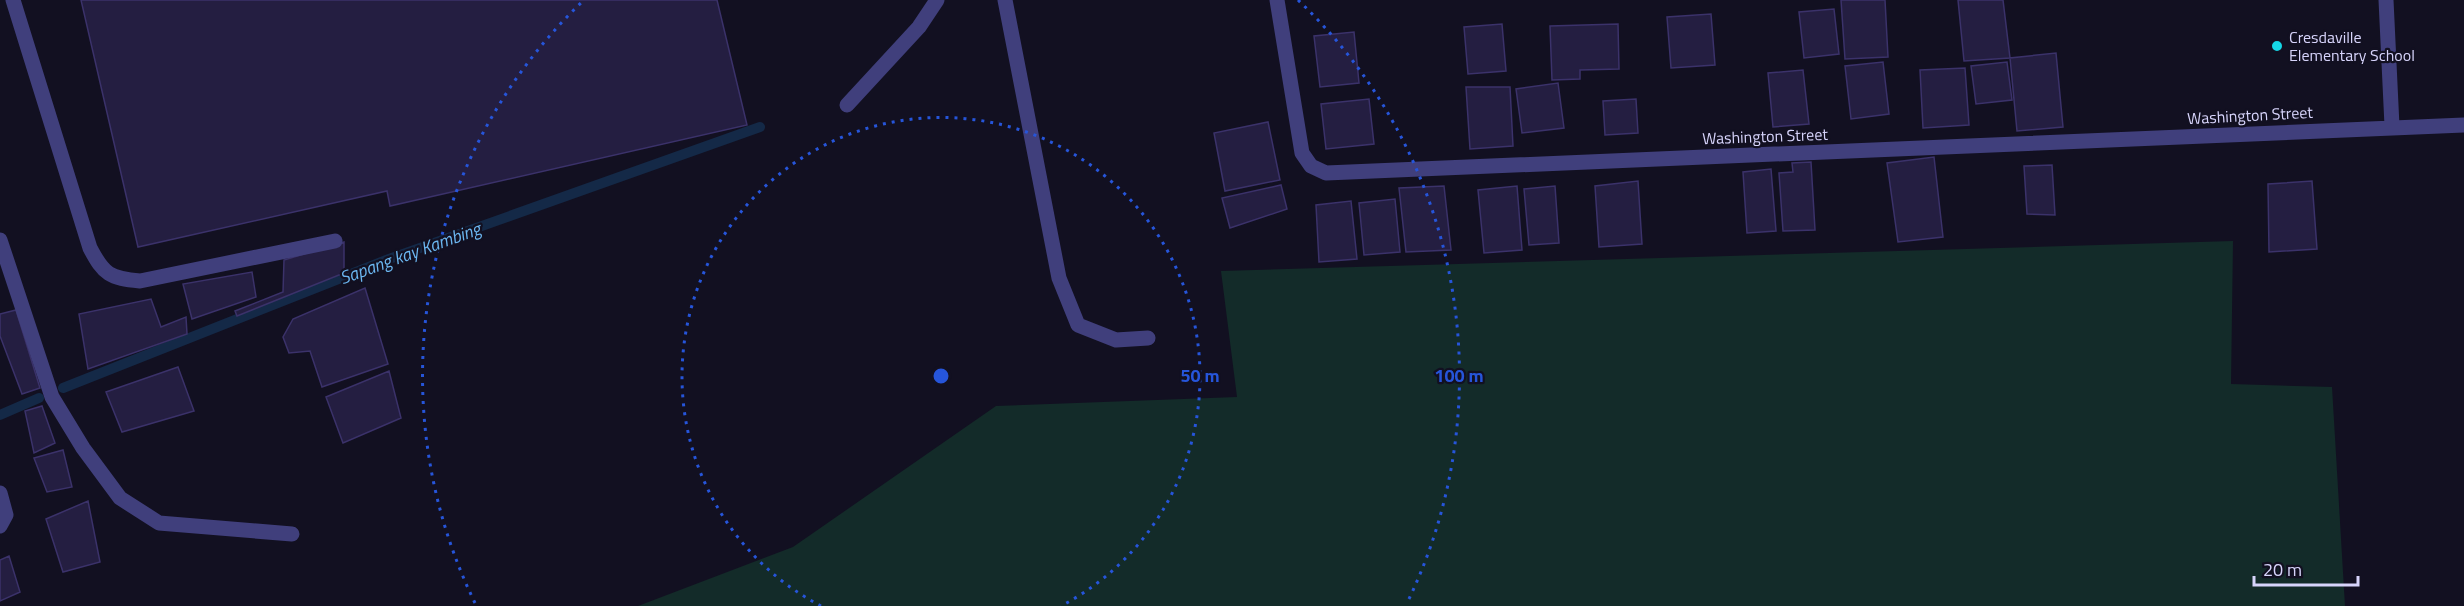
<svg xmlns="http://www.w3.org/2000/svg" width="2464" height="606" viewBox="0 0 2464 606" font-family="'Titillium Web',sans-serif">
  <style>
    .green { fill: #132b29 }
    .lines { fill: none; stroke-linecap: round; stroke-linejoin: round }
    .stream { stroke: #142947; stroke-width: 10 }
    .building { fill: #241e41; stroke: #3b326a; stroke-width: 1.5 }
    .lane { stroke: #403f7c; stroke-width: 15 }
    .street { stroke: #403f7c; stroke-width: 15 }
    .ring { fill: none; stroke: #2655da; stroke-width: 3; stroke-dasharray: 3 6 }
    .poi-dot { fill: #15d7e6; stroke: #121021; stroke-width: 2 }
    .labels { text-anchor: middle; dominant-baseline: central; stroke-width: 4.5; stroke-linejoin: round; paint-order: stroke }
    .poi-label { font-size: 16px; fill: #d7d4fb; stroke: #121021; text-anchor: start }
    .street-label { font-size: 16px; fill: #d7d4fb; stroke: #121021 }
    .water-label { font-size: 18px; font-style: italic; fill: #6cb7f1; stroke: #121021 }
    .centre { fill: #2655da; stroke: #121021; stroke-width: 3 }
    .ring-label { font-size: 18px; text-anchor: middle; font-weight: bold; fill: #2655da; stroke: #121021; stroke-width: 4.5; stroke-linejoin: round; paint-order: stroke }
  </style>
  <rect width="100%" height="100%" fill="#121021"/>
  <!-- green -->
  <path class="green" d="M2233,241l-2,143 101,3 13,219h-1707l155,-59 203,-141 241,-9 -16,-126z"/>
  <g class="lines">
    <!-- stream -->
    <path class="stream" d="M63,388l326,-129 371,-132
      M0,415l39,-17"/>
  </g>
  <!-- building -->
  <path class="building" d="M81,0h636l30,125 -357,81 -3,-15 -249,56z
    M1841,0h44l3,57 -43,2z
    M1958,0h45l7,58 -46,3z
    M1834,9l5,45 -35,4 -5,-46z
    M1711,14l4,51 -44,3 -4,-51z
    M1502,24l4,47 -38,3 -4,-47z
    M1618,24l1,45 -39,1v9l-28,1 -2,-54z
    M1354,32l5,51 -39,4 -6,-51z
    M2056,53l7,74 -46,4 -7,-73z
    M1883,62l6,52 -38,5 -6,-53z
    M2007,62l5,38 -36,4 -5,-38z
    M1965,68l4,57 -46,3 -3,-58z
    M1803,70l6,54 -36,3 -5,-54z
    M1558,83l6,45 -42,5 -6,-44z
    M1466,87h44l3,59 -43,3z
    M1369,99l5,45 -48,5 -5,-45z
    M1636,99l2,34 -33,2 -2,-34z
    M1268,122l12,58 -55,11 -11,-58z
    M1934,157l9,80 -45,5 -11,-79z
    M1811,162l4,68 -32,1 -4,-58 14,-1 -1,-9z
    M2052,165l3,50 -28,-1 -3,-48z
    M1771,169l5,62 -29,2 -4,-61z
    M1638,181l4,63 -43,3 -4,-61z
    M2312,181l5,68 -48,3 -1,-68z
    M1281,185l6,24 -57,19 -8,-30z
    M1444,186l7,64 -45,2 -7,-64z
    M1517,186l5,64 -38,3 -6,-63z
    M1555,186l4,57 -30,2 -5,-56z
    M1395,199l5,53 -36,3 -5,-52z
    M1351,201l6,58 -38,3 -3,-57z
    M344,242v31l-107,43 -2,-5 48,-19 1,-32z
    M252,272l4,25 -64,22 -9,-35z
    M365,288l23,76 -66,23 -12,-36 -21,2 -6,-16 10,-18z
    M151,299l10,28 25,-10 1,17 -99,35 -9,-55z
    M16,310l24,78 -18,6 -22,-58v-22z
    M178,367l16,44 -72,21 -16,-40z
    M389,371l12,47 -58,25 -17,-46z
    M42,406l13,37 -21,10 -9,-42z
    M63,450l9,37 -25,5 -13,-34z
    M88,501l12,61 -37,10 -17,-53z
    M9,556l11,36 -20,9v-41z"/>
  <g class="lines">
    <!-- lane -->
    <path class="lane" d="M13,0l77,248c14,27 20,30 50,33l195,-40
      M847,105l72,-78 18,-27
      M0,240l52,157 31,51 37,50 39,25 133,11
      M0,493l6,22 -6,11"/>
    <!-- street -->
    <path class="street" d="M1005,0l54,278 19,47 38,15 32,-2
      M1277,0l25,153 9,13 15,7 1138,-48
      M2386,0l6,126"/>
  </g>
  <!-- distance rings -->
  <g class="ring">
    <path d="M821 606A259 259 0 1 1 1061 606"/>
    <path d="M475 603A518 518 0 0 1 584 0M1298 0A518 518 0 0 1 1407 603"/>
  </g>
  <!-- markers -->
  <circle class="poi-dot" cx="2277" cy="46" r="6"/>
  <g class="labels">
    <!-- poi labels -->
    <g class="poi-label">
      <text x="2289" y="37">Cresdaville<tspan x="2289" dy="18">Elementary School</tspan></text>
    </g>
    <!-- street labels -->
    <g class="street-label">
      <text transform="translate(2250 115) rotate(-3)">Washington Street</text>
      <text transform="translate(1765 136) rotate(-2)">Washington Street</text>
    </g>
    <!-- water labels -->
    <g class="water-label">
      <text transform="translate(410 253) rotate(-20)">Sapang kay Kambing</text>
    </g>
  </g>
  <circle cx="941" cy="376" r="9" class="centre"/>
  <g class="ring-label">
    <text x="1200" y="382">50 m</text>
    <text x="1459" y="382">100 m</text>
  </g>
  <!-- scale -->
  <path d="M2254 576v9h104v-9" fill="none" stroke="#d7d4fb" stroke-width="3"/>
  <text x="2263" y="576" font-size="18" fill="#d7d4fb" stroke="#121021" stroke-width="4.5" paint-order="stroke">20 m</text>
</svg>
